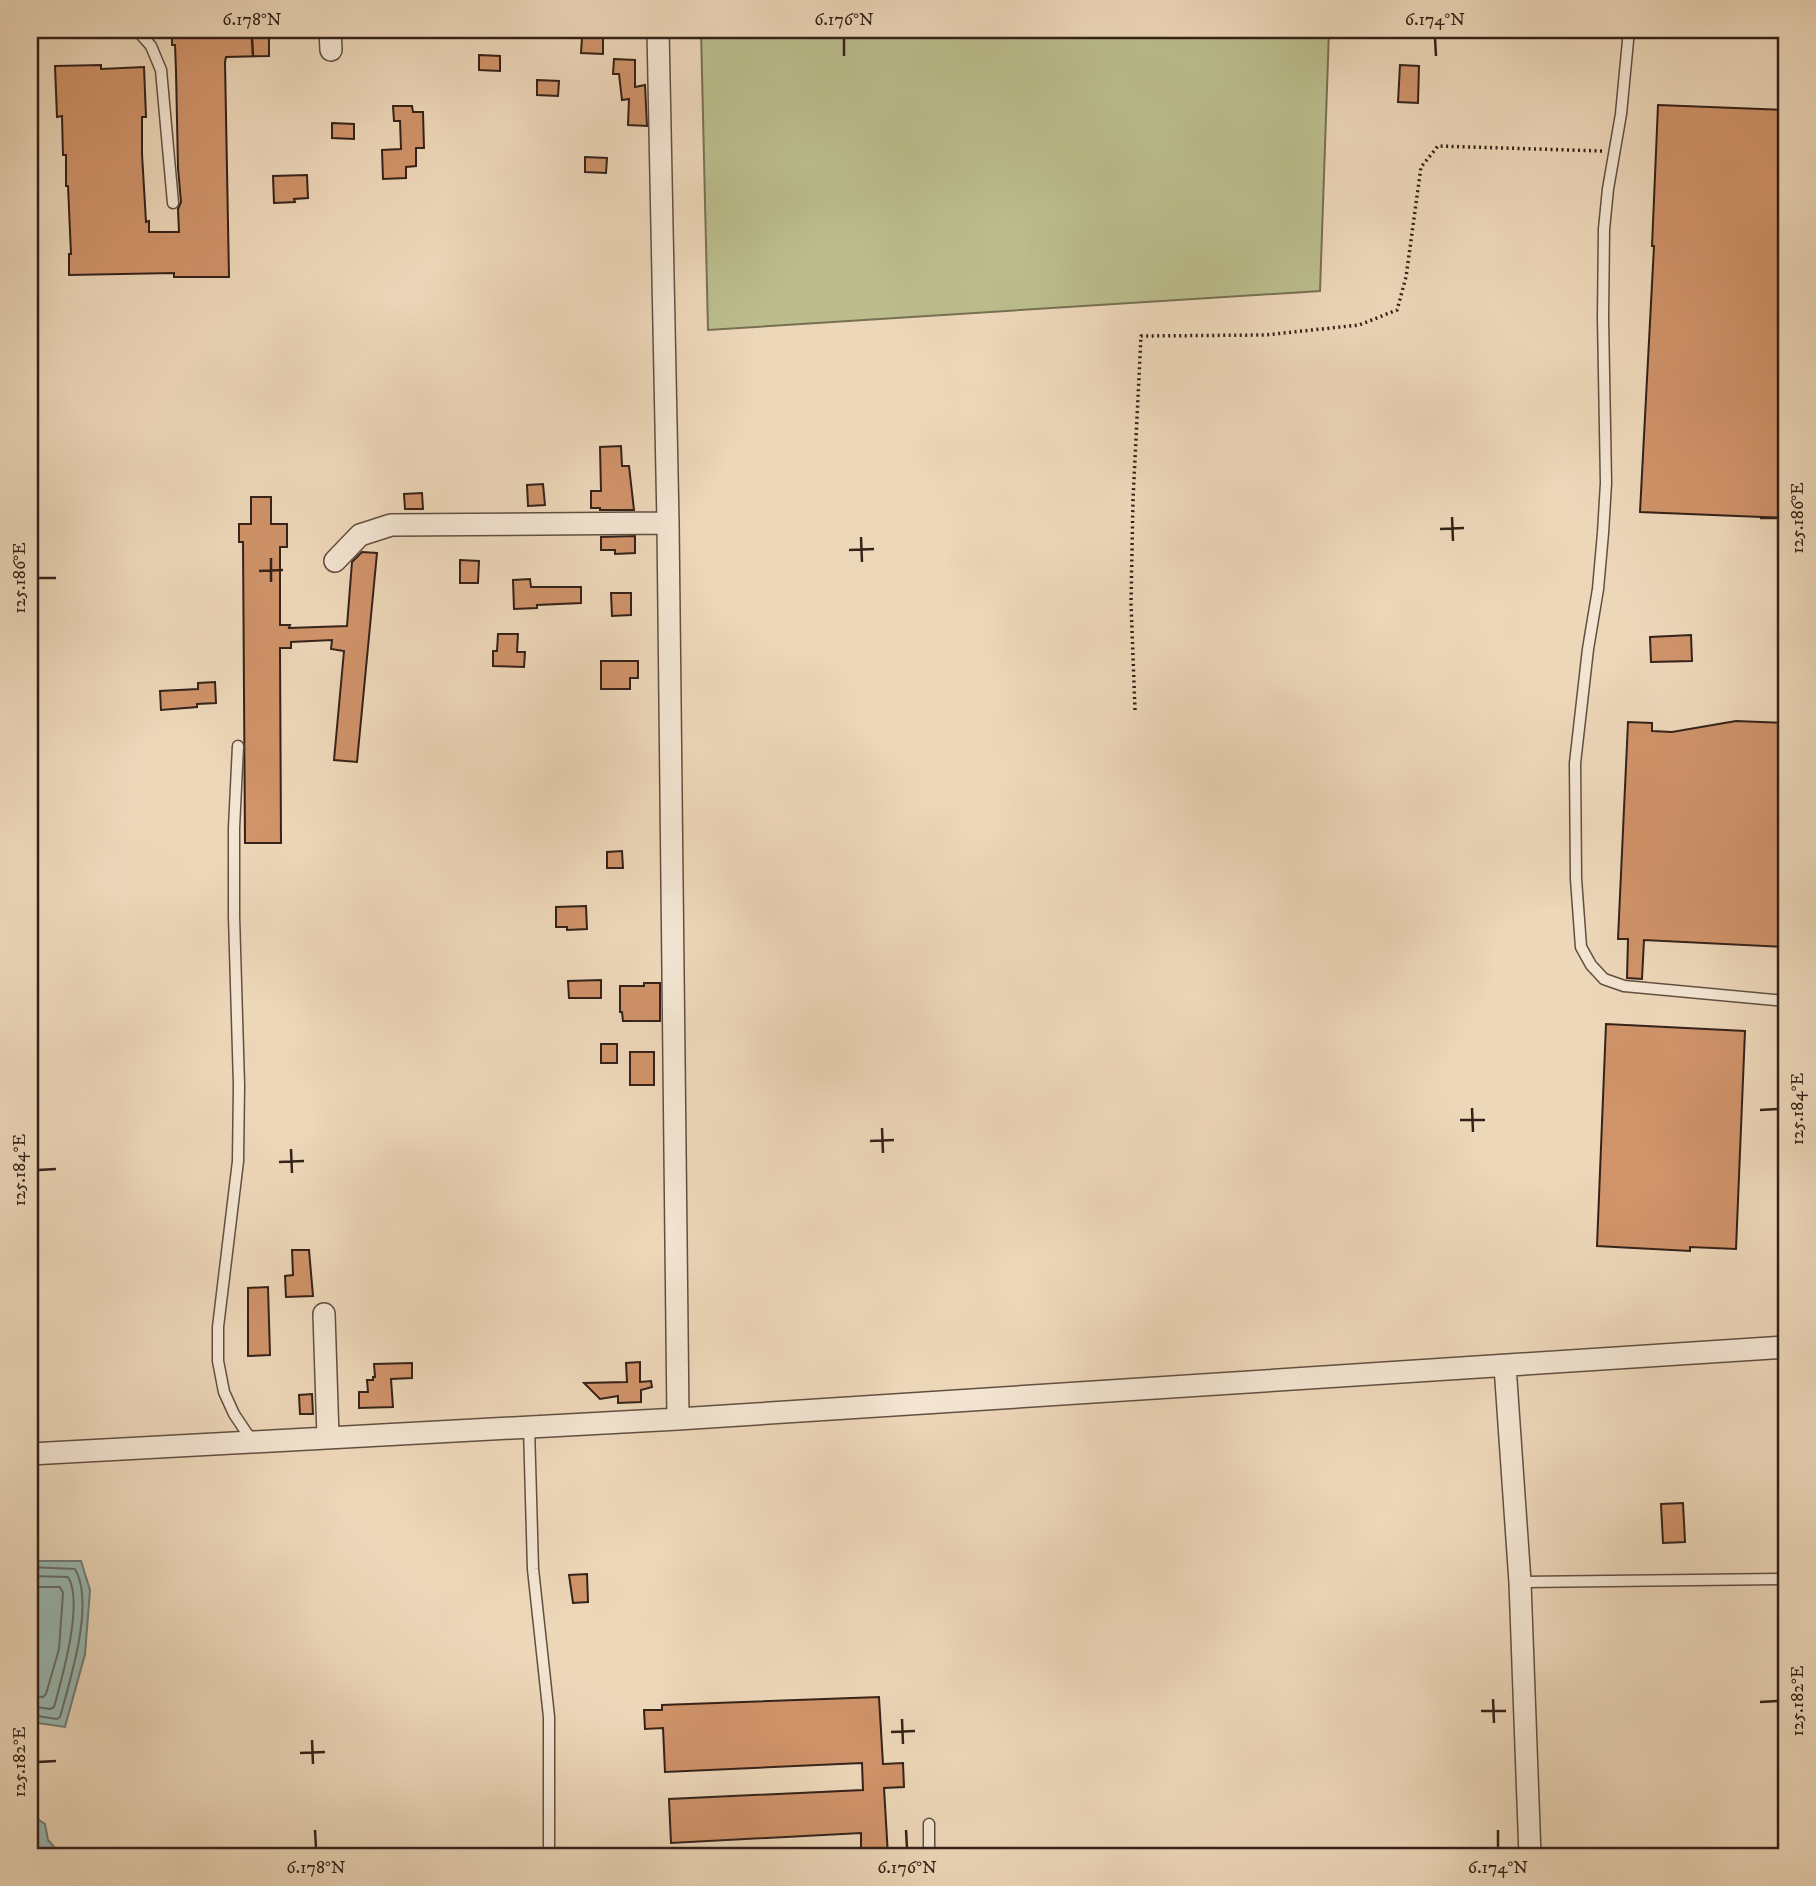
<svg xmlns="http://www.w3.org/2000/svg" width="1816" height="1886" viewBox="0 0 1816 1886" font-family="'IM FELL DW Pica',serif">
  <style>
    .green { fill: #bbbd8d; stroke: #787053; stroke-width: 2 }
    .water { fill: #99b9b3; stroke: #717d75; stroke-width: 2 }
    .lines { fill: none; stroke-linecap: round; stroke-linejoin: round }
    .shore { stroke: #666e66; stroke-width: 2 }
    .building { fill: #d0936a; stroke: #342219; stroke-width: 2 }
    .service-casing { stroke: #624f41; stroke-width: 13 }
    .minor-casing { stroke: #624f41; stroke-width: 24 }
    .path { stroke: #342219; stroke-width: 3.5; stroke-dasharray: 2 3.5; stroke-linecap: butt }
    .service { stroke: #f3e5d2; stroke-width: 10 }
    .minor { stroke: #f3e5d2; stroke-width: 21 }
    .ticks { fill: none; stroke: #342219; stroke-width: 2.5 }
    .neatline { fill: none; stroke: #342219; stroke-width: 2.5 }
    .ticks-label { font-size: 18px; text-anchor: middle; fill: #342219 }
  </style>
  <rect width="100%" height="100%" fill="#edd7b9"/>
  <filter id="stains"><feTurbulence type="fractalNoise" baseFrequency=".00286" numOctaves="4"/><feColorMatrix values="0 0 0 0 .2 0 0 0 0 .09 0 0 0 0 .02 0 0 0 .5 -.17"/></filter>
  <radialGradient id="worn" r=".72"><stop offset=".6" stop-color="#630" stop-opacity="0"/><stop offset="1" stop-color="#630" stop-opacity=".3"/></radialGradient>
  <!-- green -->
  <path class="green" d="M701,30h628l-9,261 -612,39z
    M1675,30h111v5l-111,3z"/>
  <!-- water -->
  <path class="water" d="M32,1561h49l9,29 -5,64 -20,73 -35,-5v-160z
    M30,1814l15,10 3,16 14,16h-32z"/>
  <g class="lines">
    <!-- shore -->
    <path class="shore" d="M30,1567l45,2c20,34 -5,111 -15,148l-3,2 -27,-4
      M30,1576l38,1c16,25 -6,101 -14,130l-4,2 -20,-3
      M30,1587h30l3,6 -4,56 -13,45 -3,3 -13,-1"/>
  </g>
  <!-- building -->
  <path class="building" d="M172,30h75v3h22v23l-43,1 -1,5 4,215h-55v-4l-105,2v-21h2l-3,-68h-2v-31h-3l-1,-39 -5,1 -2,-51 46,-1v4l43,-2 2,50h-4v37l4,68 3,-1v11h30l-1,-23 3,-7 -3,-34 -2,-97 -1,-26h-3z
    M582,37l21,1v16l-22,-1z
    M479,55l21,1v15l-21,-1z
    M614,59l21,1v27l10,-2 2,41 -19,-1 1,-26 -7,1 -3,-26h-6z
    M1400,65l19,1 -1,37 -20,-1z
    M537,80l22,1 -1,15 -21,-1z
    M1658,105l128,5v408l-146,-6 14,-266h-2z
    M393,106h19l1,6h10l1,36h-8v18l-10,1v11l-23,1 -1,-29 19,-1 -1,-28h-6z
    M332,123l22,1v15l-22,-1z
    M585,157l22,1 -1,15 -21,-1z
    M307,175l1,23 -14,1 1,3 -21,1 -1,-27z
    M621,446l1,20h7l5,44h-34v-2h-9v-17h10l-1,-44z
    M543,484l2,21 -17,1 -1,-21z
    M422,493l1,16h-18l-1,-15z
    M251,497h20v27h16v23h-7v78h10l-1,3 58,-2 5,-64 10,-10 15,1 -20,209 -23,-2 10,-109 -13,-2 1,-9 -41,2v6h-11l1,195h-36l-2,-301h-4v-18h12z
    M635,536v17l-20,1v-4h-14v-13z
    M460,560l19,1 -1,22h-18z
    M530,579l1,8h50v16l-44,2v3l-23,1 -1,-29z
    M611,593h20v22l-19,1z
    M498,634h20l-1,18h8l-1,15 -31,-1v-15h4z
    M1691,635l1,26 -41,1 -1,-25z
    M601,661h37v17h-8v11h-29z
    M215,682l1,21 -19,1v3l-36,3 -1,-19 38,-2v-6z
    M1736,721l50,2v224l-142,-7 -2,39 -15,-1 1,-39h-10l10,-217 24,1v8l20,1z
    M622,851l1,17h-16v-16z
    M586,906l1,23 -20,1v-3h-11v-20z
    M601,980v18h-32l-1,-17z
    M644,983h16v38h-37l-1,-9h-2v-26h24z
    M1606,1024l139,7 -9,218 -46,-2v4l-93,-5z
    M601,1044h16v19h-16z
    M630,1052h24v33h-24z
    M292,1250h17l4,46 -27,1 -1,-21 8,-1z
    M268,1287l2,68 -22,1v-68z
    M640,1362v20l11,-1 1,6 -11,3v12l-23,1v-7l-18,3 -16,-16 43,-1 -1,-19z
    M412,1363v15l-21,1 2,28 -34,1v-16h9l-1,-12h6v-3h2l-1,-13z
    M312,1394l1,20h-13l-1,-19z
    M1683,1503l2,39 -22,1 -2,-39z
    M587,1574l1,28 -15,1 -4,-28z
    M879,1697l4,67 20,-1 1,24 -20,1 4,68h-27v-23l-190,10 -2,-44 194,-9 -1,-27 -197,9 -2,-44 -18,1 -1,-19h18v-5z"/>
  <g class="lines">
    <defs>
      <path id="service" d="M137,30l14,16 10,24 12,133
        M1629,30l-8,84 -13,75 -4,40 -1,89 3,165 -3,50 -5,56 -10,60 -13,114 1,116 5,68 10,18 13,14 20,7 162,15
        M238,746l-4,82v88l5,169 -1,76 -20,166v34l6,31 10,22 18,27
        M529,1427l4,142 16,148v139
        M1520,1582l266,-3
        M929,1824v32"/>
      <path id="minor" d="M330,30l1,20
        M658,30l10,493 10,896
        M335,561l25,-26 31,-10 277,-2
        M324,1314l4,123
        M1505,1366l15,216 10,274
        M30,1454l648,-35 1108,-72"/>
    </defs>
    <!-- service casing -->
    <use href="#service" class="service-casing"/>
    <!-- minor casing -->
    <use href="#minor" class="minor-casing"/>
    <!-- path -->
    <path class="path" d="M1135,710l-4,-107 2,-103 8,-164 124,-1 94,-10 38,-15 9,-33 15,-110 17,-21 164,5"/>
    <!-- service -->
    <use href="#service" class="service"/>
    <!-- minor -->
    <use href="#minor" class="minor"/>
  </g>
  <!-- ticks -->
  <path class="ticks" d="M252,38l1,18M844,38v18M1435,38l1,18M1452,517l1,24M1760,518h18M1440,529l24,-1M861,537l1,25M849,550l25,-1M271,558v24M259,571l24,-1M38,578h18M1472,1108l1,24M1760,1110l18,-1M1460,1120h25M882,1128l1,25M870,1141l24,-1M291,1149l1,24M279,1162l25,-1M38,1170l18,-1M1493,1699l1,24M1760,1702l18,-1M1481,1711h25M902,1719l1,25M891,1732l24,-1M312,1740l1,24M300,1753l25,-1M38,1762l18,-1M315,1830l1,18M906,1830l1,18M1498,1830v18"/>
  <!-- margin -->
  <rect width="1816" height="1886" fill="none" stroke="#edd7b9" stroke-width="77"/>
  <rect x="38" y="38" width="1740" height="1810" class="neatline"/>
  <g class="ticks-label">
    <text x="252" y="25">6.178°N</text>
    <text x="844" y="25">6.176°N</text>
    <text x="1435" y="25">6.174°N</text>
    <text transform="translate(1797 518) rotate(-90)" y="6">125.186°E</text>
    <text transform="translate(19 578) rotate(-90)" y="6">125.186°E</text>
    <text transform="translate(1797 1109) rotate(-90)" y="6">125.184°E</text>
    <text transform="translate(19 1170) rotate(-90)" y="6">125.184°E</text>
    <text transform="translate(1797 1701) rotate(-90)" y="6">125.182°E</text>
    <text transform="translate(19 1762) rotate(-90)" y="6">125.182°E</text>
    <text x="316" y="1873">6.178°N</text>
    <text x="907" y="1873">6.176°N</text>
    <text x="1498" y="1873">6.174°N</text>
  </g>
  <rect width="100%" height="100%" filter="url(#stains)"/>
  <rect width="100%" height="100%" fill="url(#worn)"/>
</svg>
